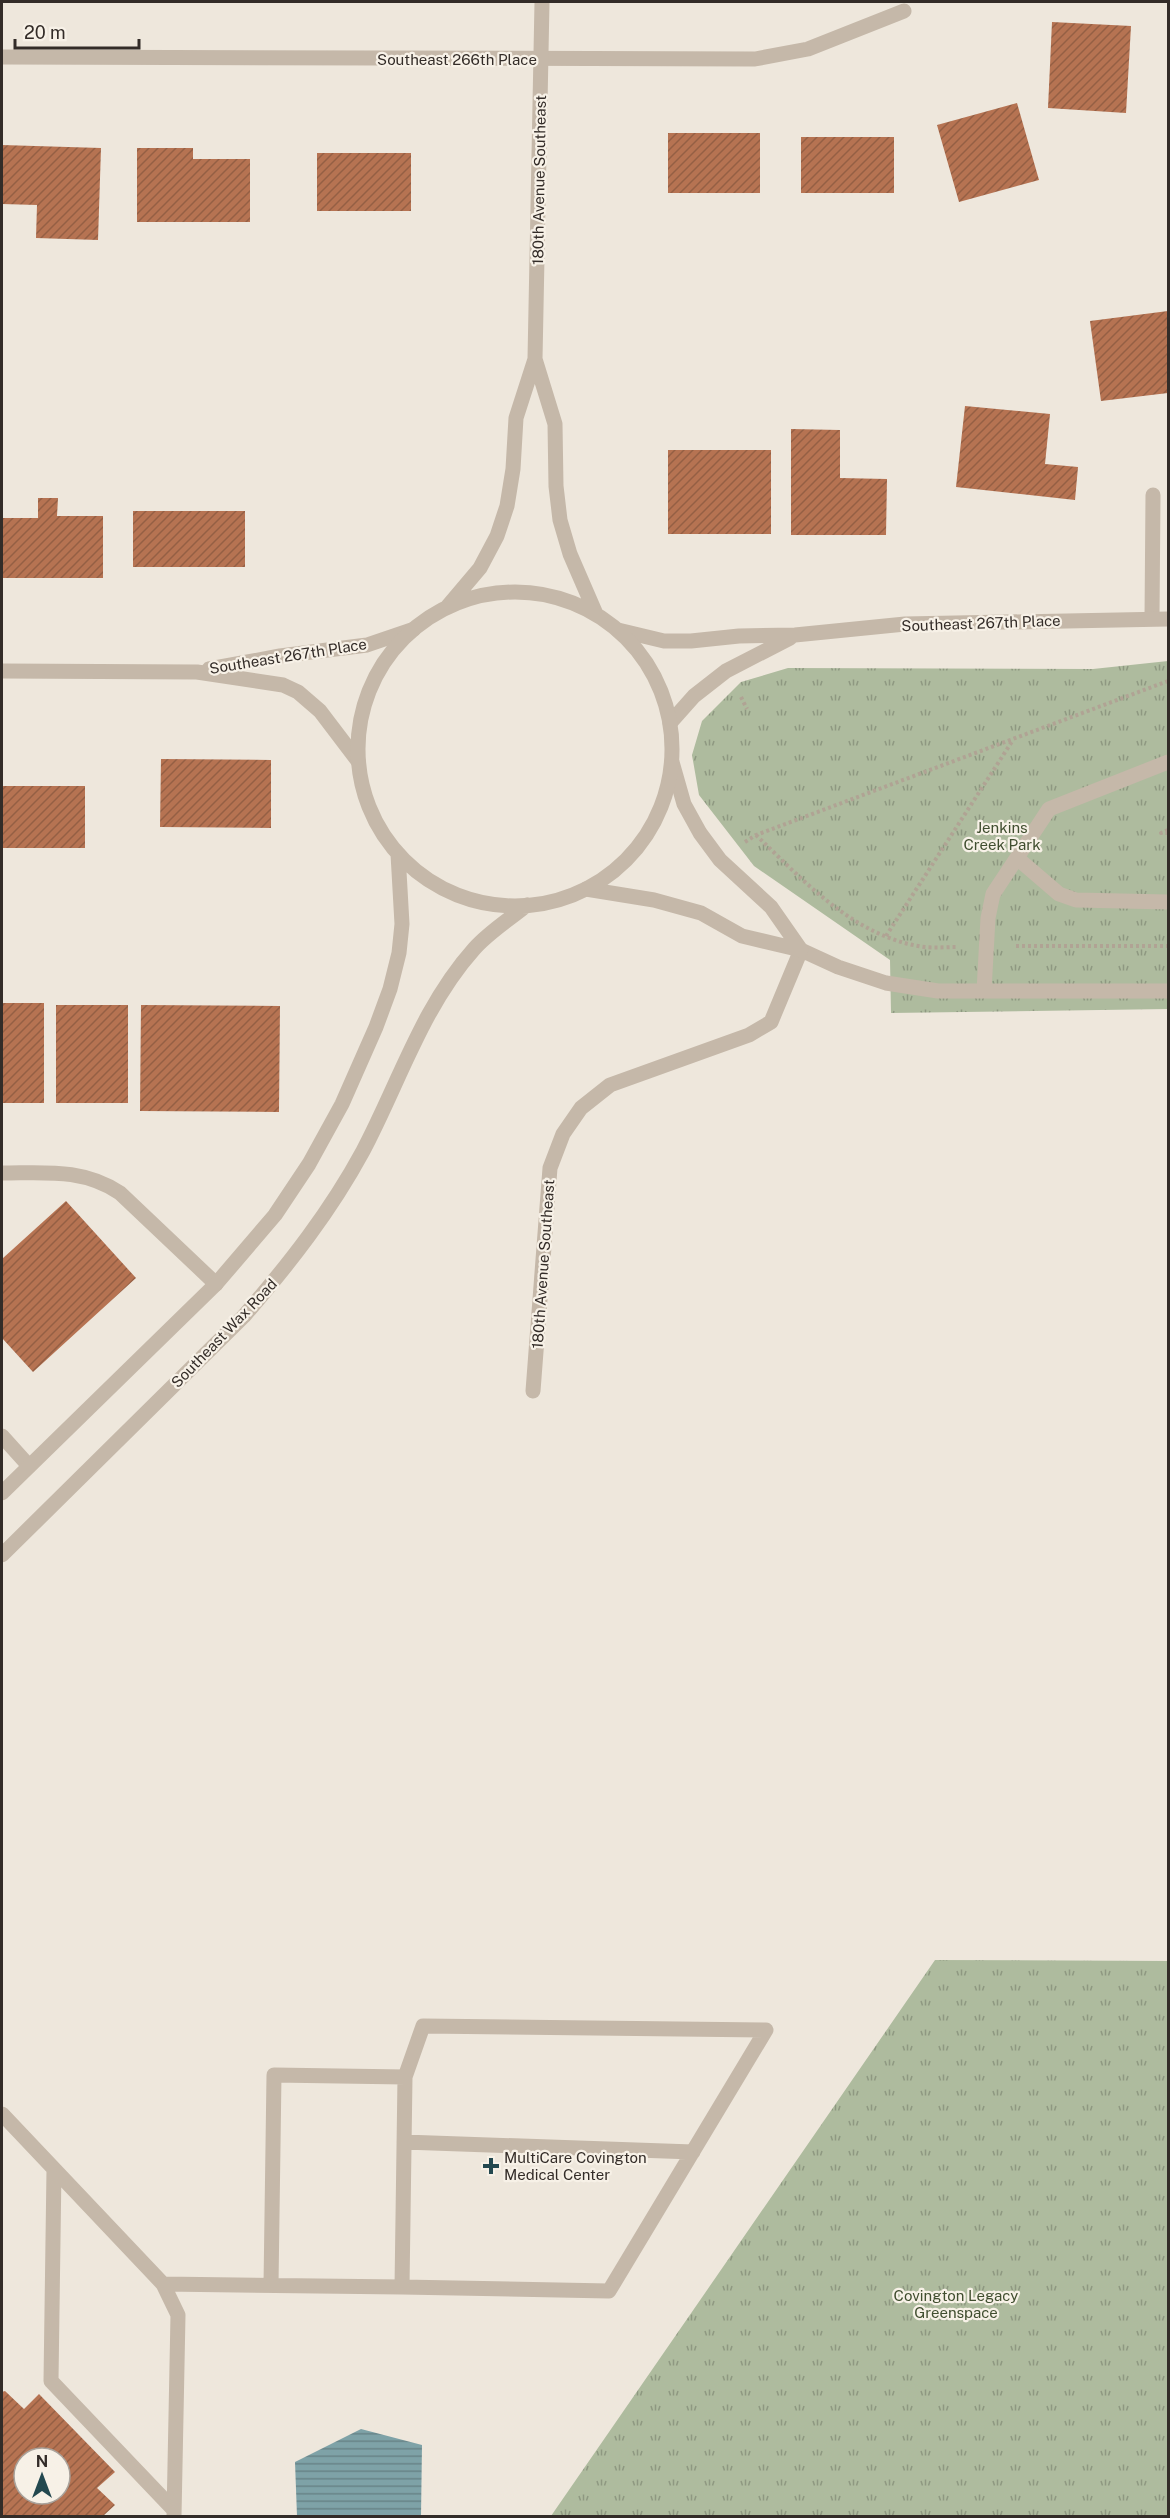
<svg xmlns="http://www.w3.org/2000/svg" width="1170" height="2518" viewBox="0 0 1170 2518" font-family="'Public Sans',sans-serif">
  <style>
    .park { fill: url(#park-tufts) }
    .water { fill: url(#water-rules) }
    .building { fill: url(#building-hatch); fill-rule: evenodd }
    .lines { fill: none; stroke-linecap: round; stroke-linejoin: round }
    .path { stroke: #b0a394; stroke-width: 4; stroke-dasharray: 3 3; stroke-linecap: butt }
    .service { stroke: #c5b8a9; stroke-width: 15 }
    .minor { stroke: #c5b8a9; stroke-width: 15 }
    .tertiary { stroke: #c5b8a9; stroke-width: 15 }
    .poi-dot { fill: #23484f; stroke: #f7f1e7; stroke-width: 2 }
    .labels { text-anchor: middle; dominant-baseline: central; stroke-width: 4.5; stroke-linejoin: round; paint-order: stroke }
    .street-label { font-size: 15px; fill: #332c28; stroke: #f7f1e7 }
    .park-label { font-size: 15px; fill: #404e2f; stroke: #f7f1e7 }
    .poi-label { font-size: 15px; fill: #332c28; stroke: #f7f1e7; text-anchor: start }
  </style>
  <defs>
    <pattern id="park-tufts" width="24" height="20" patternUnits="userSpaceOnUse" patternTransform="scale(1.5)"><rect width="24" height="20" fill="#aebb9e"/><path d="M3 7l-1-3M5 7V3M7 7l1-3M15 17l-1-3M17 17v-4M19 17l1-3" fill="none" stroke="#8e9881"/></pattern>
    <pattern id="water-rules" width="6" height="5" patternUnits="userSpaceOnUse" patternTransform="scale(1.5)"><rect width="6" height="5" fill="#7ea2a7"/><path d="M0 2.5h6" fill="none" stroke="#688488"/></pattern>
    <pattern id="building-hatch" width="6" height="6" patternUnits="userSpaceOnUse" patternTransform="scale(1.5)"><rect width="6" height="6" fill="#b67352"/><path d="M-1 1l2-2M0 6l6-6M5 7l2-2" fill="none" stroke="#955f44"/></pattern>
  </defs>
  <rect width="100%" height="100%" fill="#eee7dc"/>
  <!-- park -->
  <path class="park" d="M1168,661v348l-277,4 -1,-53 -136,-94 -55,-71 -7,-40 10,-34 39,-39 47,-14 305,1z
    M935,1960l233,1v555h-617z"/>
  <!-- water -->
  <path class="water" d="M361,2429l61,16 -1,71h-124l-2,-54z"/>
  <!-- building -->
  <path class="building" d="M1052,22l79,4 -5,87 -78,-5z
    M1017,103l22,77 -80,22 -22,-77z
    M668,133h92v60h-92z
    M801,137h93v56h-93z
    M2,145l99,3 -3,92 -62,-2 1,-33 -35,-1z
    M137,148h56v11h57v63h-113z
    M317,153h94v58h-94z
    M1168,311v82l-67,8 -11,-80z
    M965,406l85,8 -5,50 33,3 -3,33 -119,-13z
    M791,429l49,1v48l47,1 -1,56h-95z
    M668,450h103v84h-103z
    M38,498h20l-1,18h46v62h-101v-60h36z
    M133,511h112v56h-112z
    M161,759l110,1v68l-111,-1z
    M2,786h83v62h-83z
    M2,1003h42v100h-42z
    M56,1005h72v98h-72z
    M141,1005l139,1 -1,106 -139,-1z
    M66,1201l70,77 -103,94 -31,-34v-79z
    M5,2391l19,18 15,-15 76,78 -18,16 18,17 -12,11h-101v-124zM24,2458h36v36h-36z"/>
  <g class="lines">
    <!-- path -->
    <path class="path" d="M741,697l6,12
      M1168,830l-7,3h7
      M756,835c48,46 99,103 169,112 11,1 22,0 32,0
      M745,842l11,-7 412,-154
      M886,936l127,-196
      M1016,946h152"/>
    <!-- service -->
    <path class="service" d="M1152,618l1,-123
      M1017,858l42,36 17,6 92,2
      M984,991l4,-73 5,-24 56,-85 119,-47
      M533,1391l17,-223 13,-34 18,-26 29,-23 139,-50 22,-13 30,-72 37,17 48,16 52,8h230
      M2,2114l161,170 15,31 -4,201
      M404,2142l289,10
      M54,2169l-3,212 123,129
      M163,2284l239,3 3,-210 -131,-2 -3,210
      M402,2287l207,4 157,-261 -343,-4 -18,51"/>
    <!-- minor -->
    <path class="minor" d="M2,57l753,2 53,-10 96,-38
      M618,630l46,11h27l48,-5 56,-1 110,-11 263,-5
      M209,669l71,-13 87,-11 47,-16
      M2,671l195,1 86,13 15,7 22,19 38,50
      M670,723l24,-27 32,-25 64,-33
      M672,762l12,42 16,29 20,27 51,47 30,43
      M586,889l68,11 47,13 41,23 59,14
      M2,1173c42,0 81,-5 118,20l96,91
      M2,1436l27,30"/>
    <!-- tertiary -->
    <path class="tertiary" d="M535,359l20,65 1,62 4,34 10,34 26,60
      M358 749a157 157 0 1 1 314 0a157 157 0 1 1-314 0Z
      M447,607l33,-39 17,-32 10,-30 6,-37 3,-51 19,-59 7,-357
      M2,1493l214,-209 59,-69 34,-51 33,-60 34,-77 14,-38 9,-36 3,-29 -4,-70
      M2,1555l242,-239c45,-52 86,-104 119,-165 36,-68 59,-144 111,-202 15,-17 36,-30 53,-44"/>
  </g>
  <!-- markers -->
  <path class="poi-dot" d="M488 2157h6v6h6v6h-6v6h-6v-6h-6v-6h6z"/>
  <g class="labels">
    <!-- street labels -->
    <g class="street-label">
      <text x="457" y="59">Southeast 266th Place</text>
      <text transform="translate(539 180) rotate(-89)">180th Avenue Southeast</text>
      <text transform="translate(981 623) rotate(-2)">Southeast 267th Place</text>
      <text transform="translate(288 656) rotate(-9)">Southeast 267th Place</text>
      <text transform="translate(543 1264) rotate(-86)">180th Avenue Southeast</text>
      <text transform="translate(224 1333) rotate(-46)">Southeast Wax Road</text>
    </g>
    <!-- park labels -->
    <g class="park-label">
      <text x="1002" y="827">Jenkins<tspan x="1002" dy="17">Creek Park</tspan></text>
      <text x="956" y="2295">Covington Legacy<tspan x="956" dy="17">Greenspace</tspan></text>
    </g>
    <!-- poi labels -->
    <g class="poi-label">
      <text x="504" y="2157">MultiCare Covington<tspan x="504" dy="17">Medical Center</tspan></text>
    </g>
  </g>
  <!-- border -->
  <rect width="1170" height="2518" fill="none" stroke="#332c28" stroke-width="6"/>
  <!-- north arrow -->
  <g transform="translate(42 2476)"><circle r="28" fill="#f7f1e7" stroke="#a9a29b" stroke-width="1.5"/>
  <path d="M0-4.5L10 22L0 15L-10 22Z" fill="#23484f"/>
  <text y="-9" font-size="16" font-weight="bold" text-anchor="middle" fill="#332c28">N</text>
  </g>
  <!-- scale -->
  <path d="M15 39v9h124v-9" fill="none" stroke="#332c28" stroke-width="3"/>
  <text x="24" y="39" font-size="18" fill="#332c28" stroke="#f7f1e7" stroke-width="4.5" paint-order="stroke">20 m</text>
</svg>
